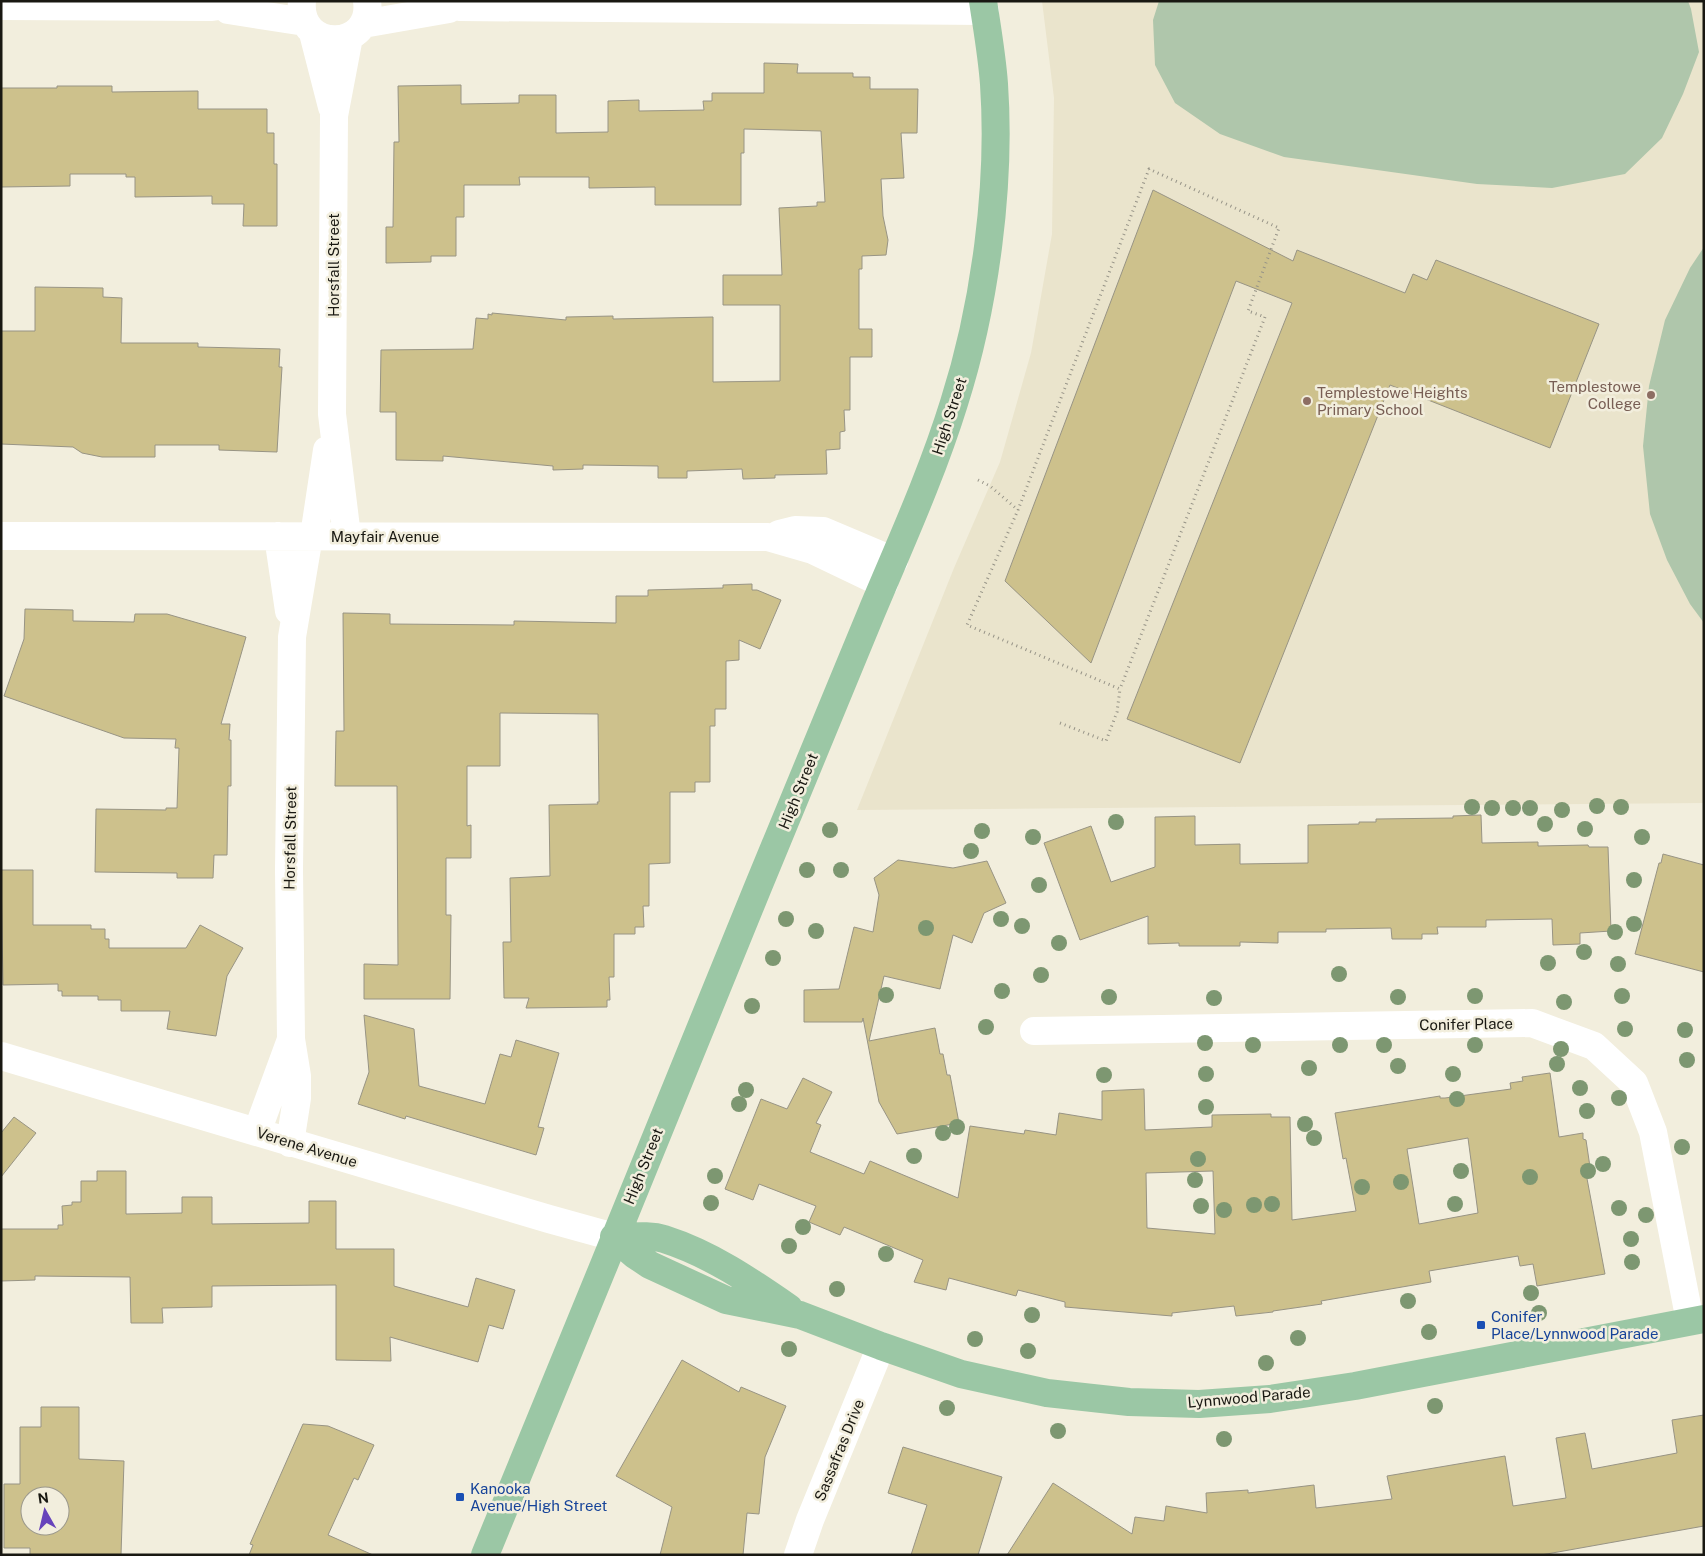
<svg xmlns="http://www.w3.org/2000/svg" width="1705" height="1556" viewBox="0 0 1705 1556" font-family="'Public Sans',sans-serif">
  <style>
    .built { fill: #eae4cc }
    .green { fill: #afc6ab }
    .building { fill: #cdc18c; stroke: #989484; fill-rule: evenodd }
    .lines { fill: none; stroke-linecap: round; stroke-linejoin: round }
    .path { stroke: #969387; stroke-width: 3; stroke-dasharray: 1 4; stroke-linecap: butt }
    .minor { stroke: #fff; stroke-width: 28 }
    .major { stroke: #9bc7a5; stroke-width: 28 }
    .tree { fill: #7d9771 }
    .education-dot { fill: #8d6e63; stroke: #f2eedd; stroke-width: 2 }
    .transit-dot { fill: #1a4fb4; stroke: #f2eedd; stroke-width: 2 }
    .labels { text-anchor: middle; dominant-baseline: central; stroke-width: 5; stroke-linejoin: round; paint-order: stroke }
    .street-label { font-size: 15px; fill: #191812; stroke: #f2eedd }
    .education-label { font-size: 15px; fill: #785e54; stroke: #f2eedd; text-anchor: end }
    .transit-label { font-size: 15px; fill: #164399; stroke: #f2eedd; text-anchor: start }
  </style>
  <rect width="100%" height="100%" fill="#f2eedd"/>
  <!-- built -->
  <path class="built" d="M1042,1h662v802l-847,7 97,-242 46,-106 31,-109 21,-119 2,-136z"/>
  <!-- green -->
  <path class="green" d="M1159,1h529l3,8 8,43 -16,42 -21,44 -37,36 -73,14 -75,-4 -193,-27 -64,-23 -45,-31 -20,-38 -2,-45z
    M1704,247v376l-14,-19 -23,-44 -17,-46 -7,-68 6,-60 16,-66 25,-52z"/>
  <!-- building -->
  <path class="building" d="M764,63l34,1 -1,9h56v4h17v12h48l-1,44h-16l3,45 -23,1 2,37 5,24 -2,15 -24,1v13h-3v60h13v28h-22v53h-6l1,21 -5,1v17l-14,1 1,24 -52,1v3l-32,1 -1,-10 -55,2v7h-29v-12l-75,-1v4l-30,1v-4l-110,-10v5l-47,-1v-48h-16l1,-62 92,-1 3,-31 12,1v-5l4,1v-2l74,7v-3l47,-1v3l100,-2v65l67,-1v-76h-57v-30h59l-3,-67 38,-2v-4h8l-4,-71 -77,-2v24h-3v52h-86v-18l-66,1v-11h-70l1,8h-56v32h-8v39h-25v6l-45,1v-36h7l1,-85h5l-1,-56 63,-1v19l58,-1v-8h37v38l52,-1v-31l31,-1v11l65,-1 -1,-9h9v-8h52z
    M57,86h55v6l86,-1v18h69v24h7v31h3v62h-34l1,-22h-32v-8l-77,1v-20h-9v-3h-56v12l-69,1v-99h56z
    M1153,190l140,71 4,-11 108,43 8,-19 14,6 9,-20 163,64 -49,124 -160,-63 -150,378 -113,-44 165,-416 -56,-22 -145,382 -86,-82z
    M35,287l68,1v9l19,1 -1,45h77v4l82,2 -1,18h3l-5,85 -58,-2v-5h-64v12h-53l-20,-4 -9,-6 -72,-3v-113h34z
    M752,584v6h5l24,10 -21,49 -21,-9v20l-13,1v48h-11v17h-5v56h-15v10h-25v71l-21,1v42h-6l1,21h-9v7h-21v43h-5l1,23h-3v7l-81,1 3,-10h-25l-1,-56h8l-1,-64 40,-2 -1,-71 49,-1 -1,-2h2l-1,-88 -98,-1v53h-33v60l4,-1v33h-25v57h5l-1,84h-86v-35l34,1 -1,-179h-62l1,-55h8l-1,-118 47,1v10l124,1v-4l102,2v-27h32v-6l75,-2v-3z
    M25,609l48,1v11l61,1 1,-8h32l79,23 -25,87h9l-1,16h2v46h-3l-1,69h-13l-1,23h-36v-5l-82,-1 1,-63 70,1v-2h11l2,-60h-4l1,-9 -52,-1 -120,-42 20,-57z
    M1481,815l1,28 56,-1v4l50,-1 1,2h19l3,84 -31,2v11l-27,1 -1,-26 -66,1v7h-49l1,7h-16v5h-30l-1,-11 -65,1v3h-48v11l-38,-1v4h-61v-3l-31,1v-28l-68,24 -36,-97 47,-17 20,56 44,-15v-50l40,-1v29l45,-1v20l68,-1v-38l51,-1v-2h17v-3l77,-1v-2z
    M1663,854l41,11v107l-69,-18 24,-91h2z
    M898,860l55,8 34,-7 19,42 -22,10 -12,30 -19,-8 -13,54 -56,-13 -15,65 66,-13 5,26h3l4,21h3l9,48 -62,11 -18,-32 -16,-84 -1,4h-58v-32l35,-1 15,-62 19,5 6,-37 -5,-17z
    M1,870h32v55h58v4h14v10h4v9h77l14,-23 43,23 -16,28 -11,60 -49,-7 3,-18h-49v-11h-23v-4h-36v-5h-4v-7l-55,1z
    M364,1015l50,14 5,57 66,18 15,-50 11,3 5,-17 43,13 -21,74 6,1 -8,27 -130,-39 -1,3 -47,-15 11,-32z
    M1550,1073l9,64 24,-4v6l3,1 4,27 -5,1 20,106 -68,12 -4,-22 -13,2 -2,-10 -89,15 2,11 -110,19 1,3 -49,7v1l-37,4 -2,-10 -62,7v3l-107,-9v-5l-47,-12 -2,6 -67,-18 -3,12 -32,-8 9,-22 -79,-33 -4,8 -31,-13 7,-16 -57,-22 -6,16 -28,-11 36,-90 26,10 16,-31 29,14 -16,31 5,2 -11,27 54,22 6,-13 88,37 12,-72 54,8 1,-4 31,5 3,-22 43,7v-29l42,-2 1,41 67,-3v-12l59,-1v3h19l2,103 64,-9 -10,-53 -3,1 -8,-46 105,-17v2h5l66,-9 -1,-6 13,-2 -1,-4zM1468,1138l10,75 -59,11 -12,-75zM1213,1171l2,63 -68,-6 -1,-55z
    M14,1117l22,16 -35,44v-44z
    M97,1171h29v43l56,-1v-16h30v27l97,-1v-22h27v48h58v37l74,21 8,-29 39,12 -12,39 -14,-4 -11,37 -88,-25 1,24 -55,-1v-75l-124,1v21l-50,1 1,15h-32l-1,-46 -95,-1v4l-34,1v-52h57v-4h5l-1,-19 10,-1v-3h9v-21h16z
    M682,1360l57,32 2,-5 45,19 -21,51 -6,57 -12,-1 -4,42h-83l12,-48 -56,-31z
    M41,1407h38v52l45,2 -3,94h-91v-7h-26v-64h16v-57h21zM30,1496h30v30h-30z
    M1704,1415v111l-163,29h-534l46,-72 79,51 3,-17 29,4 2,-15 41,7 -1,-20 42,-3v3l66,-8 2,23 76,-9 -5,-23 118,-20 8,50 53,-8 -10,-60 29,-5 7,36 85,-16 -5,-33z
    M303,1424l25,2 46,19 -16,35 -4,-2 -26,57 45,20h-124l4,-10 -3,-1z
    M903,1447l99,30 -24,78h-67l16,-50 -39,-12z"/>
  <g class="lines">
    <!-- path -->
    <path class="path" d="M978,480l12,6 28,24
      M1060,723l46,18 11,-29 3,-23 -153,-64 51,-115 131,-341 130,59 -31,83 17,6 -145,372"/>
    <!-- minor -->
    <path class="minor" d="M302,1c-5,52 72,50 65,0
      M425,1l35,6 525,4
      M1,6l211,1 41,-6
      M228,10l77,12
      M363,24l86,-15
      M313,33l19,74
      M779,534l16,-4 28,1 71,30
      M1,536l767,1 45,13 71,34
      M278,536l11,75
      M314,536l13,-86
      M347,536l-15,-122 2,-298 15,-79
      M1034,1031l498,-8 62,23 40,37 19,49 37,189
      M1,1056l548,163 65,18
      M257,1132l33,-90
      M290,1143l7,-45v-22l-6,-37 -2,-169 3,-233 17,-101
      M798,1555l12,-35 71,-174"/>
    <!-- major -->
    <path class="major" d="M614,1237l21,18 15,10 76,35 74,15 81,31 80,28 86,19 82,9 70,2 71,-5 85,-13 349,-67
      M614,1237c16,0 35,-3 50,2 47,15 86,42 125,69
      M485,1555c92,-222 182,-446 273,-668 38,-92 76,-184 114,-276 29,-69 60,-137 82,-208 31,-97 47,-218 40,-319 -2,-28 -7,-56 -11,-83"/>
  </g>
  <!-- trees -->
  <g class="tree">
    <circle cx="1597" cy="806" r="8"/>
    <circle cx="1472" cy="807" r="8"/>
    <circle cx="1621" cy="807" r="8"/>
    <circle cx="1492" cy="808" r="8"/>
    <circle cx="1513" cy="808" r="8"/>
    <circle cx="1530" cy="808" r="8"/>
    <circle cx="1562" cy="810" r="8"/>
    <circle cx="1116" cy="822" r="8"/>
    <circle cx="1545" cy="824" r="8"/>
    <circle cx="1585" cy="829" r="8"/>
    <circle cx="830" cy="830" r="8"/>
    <circle cx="982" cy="831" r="8"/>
    <circle cx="1033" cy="837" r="8"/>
    <circle cx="1642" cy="837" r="8"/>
    <circle cx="971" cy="851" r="8"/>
    <circle cx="807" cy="870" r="8"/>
    <circle cx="841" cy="870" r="8"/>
    <circle cx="1634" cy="880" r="8"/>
    <circle cx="1039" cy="885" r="8"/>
    <circle cx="786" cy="919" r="8"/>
    <circle cx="1001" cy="919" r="8"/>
    <circle cx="1634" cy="924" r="8"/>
    <circle cx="1022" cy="926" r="8"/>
    <circle cx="926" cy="928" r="8"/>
    <circle cx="816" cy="931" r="8"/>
    <circle cx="1615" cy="932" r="8"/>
    <circle cx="1059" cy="943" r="8"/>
    <circle cx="1584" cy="952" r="8"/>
    <circle cx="773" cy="958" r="8"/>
    <circle cx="1548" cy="963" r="8"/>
    <circle cx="1618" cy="964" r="8"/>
    <circle cx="1339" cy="974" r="8"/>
    <circle cx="1041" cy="975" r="8"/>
    <circle cx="1002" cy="991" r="8"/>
    <circle cx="886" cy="995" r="8"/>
    <circle cx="1475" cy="996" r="8"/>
    <circle cx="1622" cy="996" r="8"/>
    <circle cx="1109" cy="997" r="8"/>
    <circle cx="1398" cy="997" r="8"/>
    <circle cx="1214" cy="998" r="8"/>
    <circle cx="1564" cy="1002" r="8"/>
    <circle cx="752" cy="1006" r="8"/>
    <circle cx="986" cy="1027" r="8"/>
    <circle cx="1625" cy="1029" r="8"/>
    <circle cx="1685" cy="1030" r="8"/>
    <circle cx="1205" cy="1043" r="8"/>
    <circle cx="1253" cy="1045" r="8"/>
    <circle cx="1340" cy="1045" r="8"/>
    <circle cx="1384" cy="1045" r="8"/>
    <circle cx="1475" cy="1045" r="8"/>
    <circle cx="1561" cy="1049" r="8"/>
    <circle cx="1687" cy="1060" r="8"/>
    <circle cx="1557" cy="1064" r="8"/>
    <circle cx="1398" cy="1066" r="8"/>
    <circle cx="1309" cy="1068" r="8"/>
    <circle cx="1206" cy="1074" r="8"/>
    <circle cx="1453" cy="1074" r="8"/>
    <circle cx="1104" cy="1075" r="8"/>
    <circle cx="1580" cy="1088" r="8"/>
    <circle cx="746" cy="1090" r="8"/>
    <circle cx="1619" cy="1098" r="8"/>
    <circle cx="1457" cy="1099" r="8"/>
    <circle cx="739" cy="1104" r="8"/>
    <circle cx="1206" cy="1107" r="8"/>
    <circle cx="1587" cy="1111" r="8"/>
    <circle cx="1305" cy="1124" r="8"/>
    <circle cx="957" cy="1127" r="8"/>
    <circle cx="943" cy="1133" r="8"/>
    <circle cx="1314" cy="1138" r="8"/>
    <circle cx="1682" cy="1147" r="8"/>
    <circle cx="914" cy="1156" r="8"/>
    <circle cx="1198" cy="1159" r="8"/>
    <circle cx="1603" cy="1164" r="8"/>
    <circle cx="1461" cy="1171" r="8"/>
    <circle cx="1588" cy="1171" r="8"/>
    <circle cx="715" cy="1176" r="8"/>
    <circle cx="1530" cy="1177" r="8"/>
    <circle cx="1195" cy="1180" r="8"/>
    <circle cx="1401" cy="1182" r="8"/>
    <circle cx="1362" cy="1187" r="8"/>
    <circle cx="711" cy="1203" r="8"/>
    <circle cx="1272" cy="1204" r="8"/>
    <circle cx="1455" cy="1204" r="8"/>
    <circle cx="1254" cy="1205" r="8"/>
    <circle cx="1201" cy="1206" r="8"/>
    <circle cx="1619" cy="1208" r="8"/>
    <circle cx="1224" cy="1210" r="8"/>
    <circle cx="1646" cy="1215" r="8"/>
    <circle cx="803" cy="1227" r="8"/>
    <circle cx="1631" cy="1239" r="8"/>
    <circle cx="789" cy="1246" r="8"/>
    <circle cx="886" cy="1254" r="8"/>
    <circle cx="1632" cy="1262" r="8"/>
    <circle cx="837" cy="1289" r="8"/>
    <circle cx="1531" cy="1293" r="8"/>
    <circle cx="1408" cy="1301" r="8"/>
    <circle cx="1539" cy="1313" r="8"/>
    <circle cx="1032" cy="1315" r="8"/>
    <circle cx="1429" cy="1332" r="8"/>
    <circle cx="1298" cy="1338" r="8"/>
    <circle cx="975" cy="1339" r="8"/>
    <circle cx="789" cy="1349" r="8"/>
    <circle cx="1028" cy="1351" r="8"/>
    <circle cx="1266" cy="1363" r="8"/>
    <circle cx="1435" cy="1406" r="8"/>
    <circle cx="947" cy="1408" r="8"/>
    <circle cx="1058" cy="1431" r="8"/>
    <circle cx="1224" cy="1439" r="8"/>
  </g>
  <!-- markers -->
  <g class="education-dot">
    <circle cx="1651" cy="395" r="5"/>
    <circle cx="1307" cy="401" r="5"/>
  </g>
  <g class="transit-dot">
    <rect x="1476" y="1320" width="10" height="10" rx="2.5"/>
    <rect x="455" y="1492" width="10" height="10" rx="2.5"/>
  </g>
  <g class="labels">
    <!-- street labels -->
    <g class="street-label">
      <text transform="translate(333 265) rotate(-90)">Horsfall Street</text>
      <text transform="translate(949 416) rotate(-72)">High Street</text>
      <text x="385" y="536">Mayfair Avenue</text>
      <text transform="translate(798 791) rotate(-68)">High Street</text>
      <text transform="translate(290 838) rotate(-89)">Horsfall Street</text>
      <text transform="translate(1466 1024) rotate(-1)">Conifer Place</text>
      <text transform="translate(307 1147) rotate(17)">Verene Avenue</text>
      <text transform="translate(643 1166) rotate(-68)">High Street</text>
      <text transform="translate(1249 1397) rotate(-5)">Lynnwood Parade</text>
      <text transform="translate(839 1450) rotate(-68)">Sassafras Drive</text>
    </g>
    <!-- education labels -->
    <g class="education-label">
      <text x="1641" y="386">Templestowe<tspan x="1641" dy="17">College</tspan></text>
      <text x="1317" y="392" text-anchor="start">Templestowe Heights<tspan x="1317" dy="17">Primary School</tspan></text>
    </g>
    <!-- transit labels -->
    <g class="transit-label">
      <text x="1491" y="1316">Conifer<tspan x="1491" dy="17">Place/Lynnwood Parade</tspan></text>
      <text x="470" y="1488">Kanooka<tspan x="470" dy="17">Avenue/High Street</tspan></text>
    </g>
  </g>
  <!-- border -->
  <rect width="1705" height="1556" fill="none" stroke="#191812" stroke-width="5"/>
  <!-- north arrow -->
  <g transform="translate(45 1511) rotate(352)"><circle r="24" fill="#f2eedd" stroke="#9b988c"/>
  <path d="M0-4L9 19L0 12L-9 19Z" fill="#6743bb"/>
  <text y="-8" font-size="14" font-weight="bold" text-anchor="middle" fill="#191812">N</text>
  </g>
</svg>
